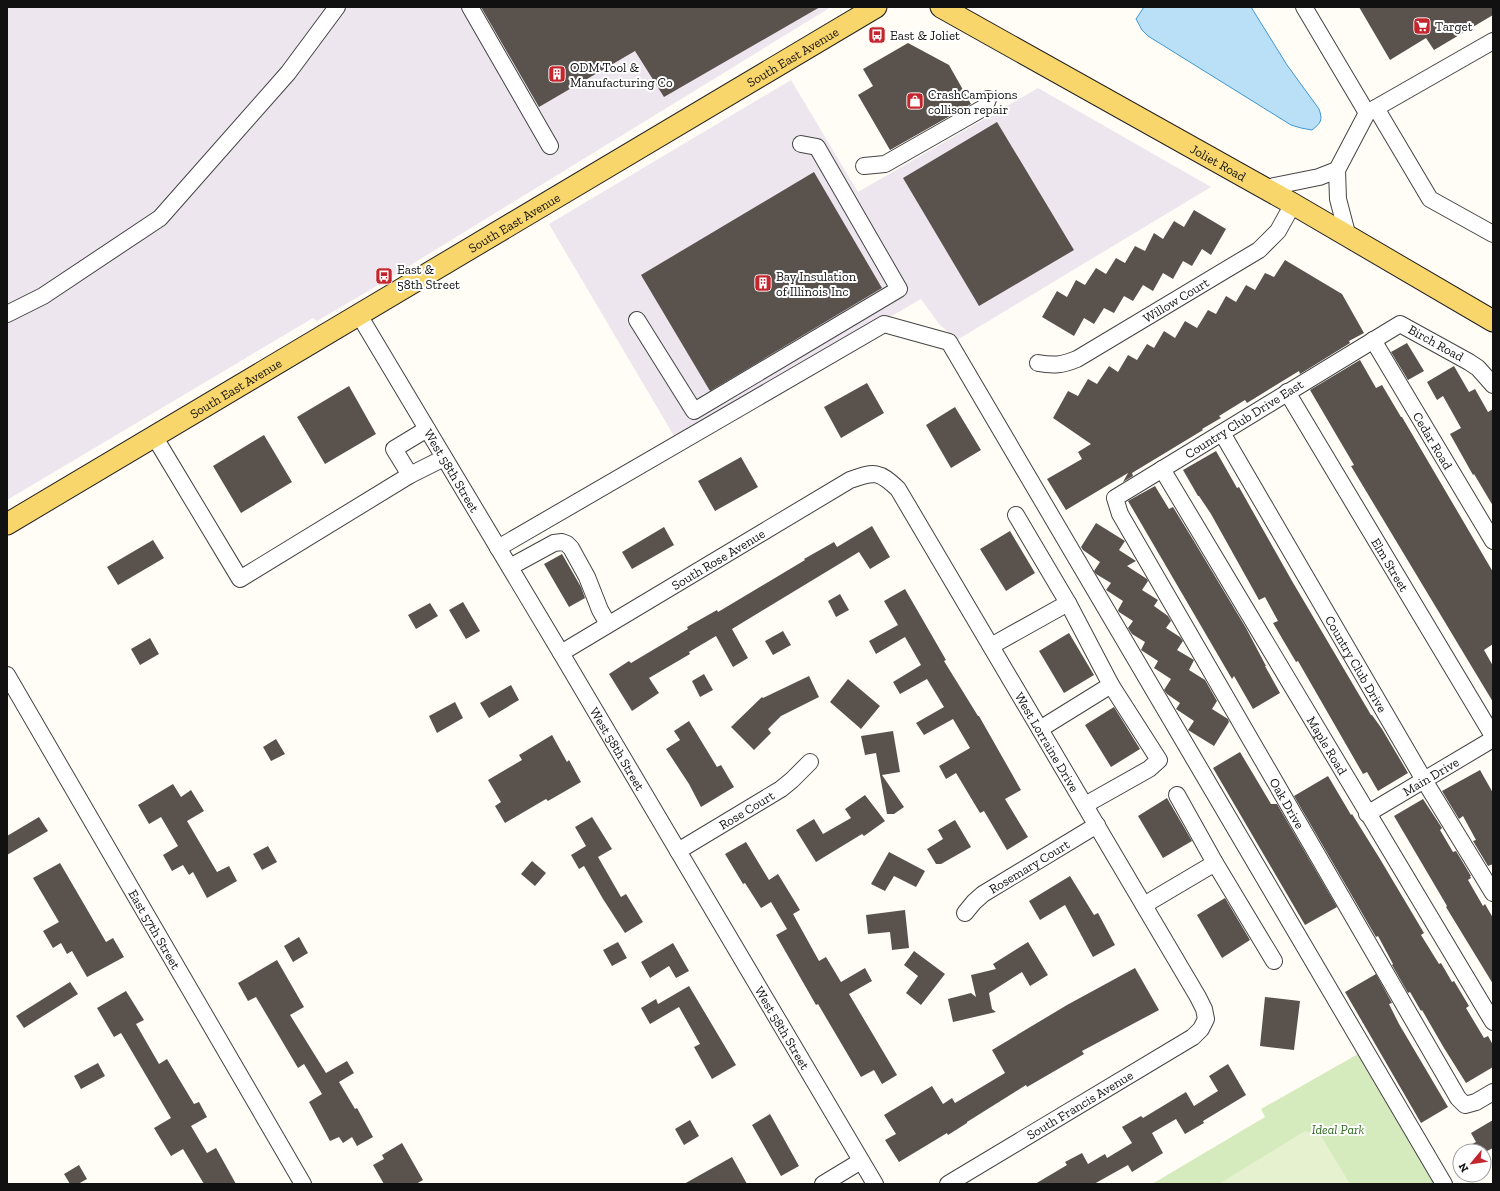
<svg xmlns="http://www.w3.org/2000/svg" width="1500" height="1191" viewBox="0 0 1500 1191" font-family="'Zilla Slab',serif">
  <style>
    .industrial { fill: #eee6ef }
    .green { fill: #d5ebbd }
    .pitch { fill: #e6f2cf }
    .water { fill: #b9e0f7; stroke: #3f96cf }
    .building { fill: #5a524d }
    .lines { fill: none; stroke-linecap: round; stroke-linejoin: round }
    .minor-casing { stroke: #444; stroke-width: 18 }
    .major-casing { stroke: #222; stroke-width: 23 }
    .minor { stroke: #fff; stroke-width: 16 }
    .major { stroke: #f9d66b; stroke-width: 21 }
    .labels { text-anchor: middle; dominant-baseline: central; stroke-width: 4; stroke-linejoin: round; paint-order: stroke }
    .poi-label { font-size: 13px; fill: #111; stroke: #fff; text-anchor: start }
    .street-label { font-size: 13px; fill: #111; stroke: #fff }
    .park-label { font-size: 13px; font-style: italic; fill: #2f6b1f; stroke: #fff }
  </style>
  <rect width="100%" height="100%" fill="#fffdf5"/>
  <!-- industrial -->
  <path class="industrial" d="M7,7h824l-461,283 -53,31 -4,-3 -306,182z
    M791,80l67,112 180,-104 173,99 -254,153 -18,-16 -18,-25 -244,142 -128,-217z"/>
  <!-- green -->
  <path class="green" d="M1358,1054l77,130h-283l113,-67 -4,-8z"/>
  <!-- pitch -->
  <path class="pitch" d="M1305,1131l16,5 29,48h-131z"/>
  <!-- water -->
  <path class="water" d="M1144,7h107l36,58 32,44c4,11 2,14 -7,21l-11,-2 -10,-3 -143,-89 -6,-6 -6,-11z"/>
  <!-- building -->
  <path class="building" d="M481,7h339l-156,90 -29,-46 -96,56z
    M1359,7h134v8l-59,35 -8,-12 -36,22z
    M908,43l41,22 22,39 -81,46 -32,-55 15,-9 -10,-17z
    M997,122l77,128 -95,56 -76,-128z
    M814,172l68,116 -172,103 -69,-116z
    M1194,210l32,19 -15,26 -9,-6 -10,17 -9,-5 -10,18 -10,-6 -10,18 -10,-6 -10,16 -9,-5 -10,17 -10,-5 -10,16 -10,-6 -10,18 -32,-19 15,-26 10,6 9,-17 9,5 11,-17 10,6 10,-16 9,5 10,-17 10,5 9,-18 9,6 11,-18 10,6z
    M1285,260l57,34 22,39 -15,8 1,2 -50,31 -1,-3 -52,32 -2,-3 -26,16 2,2 -19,11 1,1 -71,43 1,3 -10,6 5,-9 -62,37 -19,-31 35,-20 -4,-7 13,-8 -38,-26 15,-27 10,5 10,-17 9,5 12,-18 9,6 10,-17 9,5 10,-16 7,4 10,-17 11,7 10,-17 12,7 11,-18 8,4 10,-18 10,6 10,-17 9,5 10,-17 9,4z
    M1407,343l17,28 -16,9 -17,-28z
    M1360,360l16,28 6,-3 19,32h1l91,155v72l-9,6 9,16v36l-124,-206 -18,-30 3,-1 -44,-75z
    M1454,366l15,26 6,-3 13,23 5,-3v97l-19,-32 -1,1 -23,-41 11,-6 -18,-32 -6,4 -10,-18z
    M867,383l17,30 -43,25 -17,-31z
    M349,386l27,48 -51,30 -28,-47z
    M955,407l26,43 -30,18 -25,-43z
    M264,435l28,47 -51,31 -28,-47z
    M1216,451l21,37 2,-1 53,94 79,134h1l10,14 26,44 -30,18 -11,-19 -4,2 -65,-113 -2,1 -23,-39 5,-2 -13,-24 -6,3 -48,-86 -12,-18h-1l-15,-26z
    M741,457l17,30 -43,24 -17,-30z
    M1155,486l14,23 4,-2 19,31 54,90 20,38h-1l15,27 -27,16 -19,-33 -2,3 -104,-178z
    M1096,523l29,18 -6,9 17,11 -9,5 20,13 1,2 -6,9 16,10 -4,6 14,10 3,5 -5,7 14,9 3,4 -6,9 17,10 -5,10 16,10 12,21 -5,8 16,10 1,3 -15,24 -26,-16 6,-9 -18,-12 4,-6 -13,-9 -3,-4 7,-11 -17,-11 4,-7 -17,-11 4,-8 -13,-8 -4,-6 5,-7 -14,-9 -1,-2 5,-9 -17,-11 5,-7 -15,-9 -2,-3 6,-9 -17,-12 -2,-3z
    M872,526l18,31 -20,12 -11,-17 -127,77 16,29 -15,9 -17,-31 -27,16 1,2 -41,24 10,15 -27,18 -23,-37 20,-13 2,2 57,-34 -1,-2 30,-17 1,2 87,-52 -1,-1 30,-17 3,5z
    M664,527l10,18 -42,24 -10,-17z
    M1010,531l25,42 -29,18 -26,-42z
    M153,540l11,18 -46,27 -11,-18z
    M562,554l19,33 4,11 -16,9 -25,-43z
    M905,589l41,71 -2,1 34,55h1l42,74 -16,9 23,38 -21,13 -23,-39 -4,2 -24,-40 -10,6 -7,-13 31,-18 -17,-29 -29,16 -8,-12 28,-16 -17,-28 -27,15 -7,-12 28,-17 -16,-28 -29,17 -7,-13 29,-16 -14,-24z
    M840,594l9,16 -13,7 -8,-16z
    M463,602l17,29 -14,8 -17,-29z
    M430,603l8,13 -22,13 -8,-14z
    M783,631l8,14 -18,10 -8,-14z
    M1069,633l25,42 -30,18 -25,-42z
    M150,638l9,16 -19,11 -9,-16z
    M704,674l9,16 -13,7 -8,-16z
    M809,676l10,21 -38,19 -13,13 3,4 -17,17 -23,-23 31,-30 1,1z
    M848,679l32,27 -19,23 -31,-27z
    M511,685l8,15 -30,18 -9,-15z
    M455,702l8,16 -26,15 -8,-17z
    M1114,707l26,42 -29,18 -26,-42z
    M689,721l28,46 4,-2 13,22 -33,20 -12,-23 -23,-35 14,-9 -6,-9z
    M893,731l7,41 -18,3 22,32 -10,7h-7l-11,-61 -11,2 -4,-19z
    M552,735l15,27 2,-2 12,22 -33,19 -2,-2 -41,24 -10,-17 6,-4 -13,-22 34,-20 -3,-5z
    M276,739l9,15 -14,7 -8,-14z
    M1240,752l31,52h6l60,103 -32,18 -92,-157z
    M1480,770l13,23v71l-5,2 -15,-25 3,-1 -13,-24 -4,3 -17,-28z
    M1328,776l23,39 1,-1 28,45 44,74 -3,2 18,29 2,-1 11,19 2,-1 15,25 -3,2 18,30 4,-2 5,9v22l-27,16 -22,-35 -22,-38 -1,1 -11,-19 -2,1 -16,-28 1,-1 -15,-28 -2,1 -82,-141z
    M173,784l8,13 10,-7 13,21 -17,10 30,51 12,-6 8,15 -30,17 -14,-26 -4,3 -6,-10 -11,6 -9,-16 15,-9 -17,-29 -12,7 -11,-19z
    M865,795l20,26 -21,15 -2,-2 -46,28 -20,-32 18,-11 9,15 28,-16 -6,-9z
    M1167,798l25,43 -29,17 -25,-42z
    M1423,799l19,29 -2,2 13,22 3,-1 15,25h-1l1,2 -3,2 15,26 2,-2 8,14v66l-47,-77 1,-1 -53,-90z
    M39,817l9,14 -41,24v-19z
    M592,817l20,32 -14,8 23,40 5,-3 17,28 -18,11 -22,-34 -19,-33 -5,3 -8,-14 15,-9 -11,-19z
    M955,820l16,27 -30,17h-5l-9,-15 16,-10 -5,-9z
    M746,842l23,38 9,-6 22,36 -7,4 26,47 7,-4 15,25 24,-14 7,13 -23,13 48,81 -15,9 -8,-14 -13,7 -43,-73 -2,1 -40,-70 11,-6 -16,-27 -10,6 -16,-25 -2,1 -18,-30z
    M268,846l9,16 -15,8 -9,-16z
    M889,852l36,19 -9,16 -22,-11 -9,15 -14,-7z
    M532,861l14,12 -11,13 -14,-12z
    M60,863l46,79 7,-4 11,19 -37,20 -15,-26 -5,3 -6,-11 -8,5 -10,-17 16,-9 -26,-44z
    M1070,876l24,39 4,-2 17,32 -22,12 -28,-52 -25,15 -11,-19z
    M1225,898l25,42 -28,18 -25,-43z
    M905,910l4,38 -17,2 -2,-18 -22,2 -2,-19z
    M299,937l9,16 -15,9 -9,-16z
    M618,942l9,16 -15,8 -9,-16z
    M1028,942l20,33 -18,11 -8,-14 -33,21 3,16 4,3 -43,10 -5,-23 23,-6 5,4 -5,-22 25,-6 -3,-5z
    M673,943l16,28 -13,7 -7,-12 -19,12 -9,-16z
    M914,951l31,23 -24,31 -15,-12 12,-17 -14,-11z
    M277,960l27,47 -14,8 36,58 21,-12 7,12 -15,9 16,27 2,-1 16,29 -16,9 -5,-9 -9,6 -4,-6 -9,4 -21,-39 13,-8 -18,-30 -6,4 -42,-71 -8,4 -10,-18z
    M1135,968l24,42 -77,41 2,3 -57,33 -1,-2 -59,37v1l-19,12 -1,-2 -48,29 -14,-22 11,-6 -12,-19 48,-29 11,18 9,-6 3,5 50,-30 -13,-23 75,-45z
    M1376,974l16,29 -3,1 10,20 49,83 -27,16 -76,-131z
    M70,982l8,12 -54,34 -8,-12z
    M689,986l47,79 -24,14 -18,-32 6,-3 -21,-37 -29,17 -9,-16 15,-9 2,5z
    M126,991l18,29 -8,4 23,40 8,-5 27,45 5,-2 8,15 -16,9 16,27 9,-5 20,36h-32l-21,-35 -12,7 -17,-28 17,-10 -50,-85 -7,4 -17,-29z
    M1265,997l35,4 -6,49 -34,-4z
    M98,1063l7,13 -24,13 -7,-13z
    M1228,1064l18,31 -43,26 1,2 -19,11 -9,-15 -24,14 11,20 -31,19 -4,-7 -34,19h-59l32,-19 -2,-3 17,-9 6,11 17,-10 2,4 25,-15 -10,-16 19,-11 2,2 43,-26 8,14 24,-15 -9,-15z
    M770,1114l29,52 -18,10 -29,-51z
    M690,1120l9,16 -15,9 -9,-16z
    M1493,1120v28l-6,3h-28l17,-9 -5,-9z
    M402,1143l21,37 -7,4h-32l-11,-19 11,-6 -2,-4z
    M732,1157l15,27h-63z
    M79,1165l8,14 -9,5h-8l-6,-10z"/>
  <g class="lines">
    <defs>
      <g id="minor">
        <path d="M470,7l80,139"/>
        <path d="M1304,7l63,106"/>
        <path d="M1376,108l54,91 63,35"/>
        <path d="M864,166l21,-2 100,-57 3,-8"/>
        <path d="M1265,188l54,-11 18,-7"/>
        <path d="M1348,237l-10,-38 -1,-29 30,-57 126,-72"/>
        <path d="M7,314l36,-18 117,-78 128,-145 49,-66"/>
        <path id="s1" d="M359,315l202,338 314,531"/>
        <path d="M637,320l57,91 205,-122 -82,-142 -16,-3"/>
        <path id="s2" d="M1373,340l120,201"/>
        <path id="s3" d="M1038,363c16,3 24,2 39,-4l182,-109 19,-19 15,-27"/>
        <path id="s4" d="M1493,385l-15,-17 -9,-6 -69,-38 -285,174 5,16 338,584 7,7 11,-3 17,-10"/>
        <path id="s5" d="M1287,392l206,344"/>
        <path id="s6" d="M1222,433l202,347 69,113"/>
        <path d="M154,436l86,143 170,-104 -16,-26 33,-20"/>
        <path id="s7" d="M1162,469l331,553"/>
        <path d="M410,475l34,-17"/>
        <path d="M498,548l386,-224 65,18 495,842"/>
        <path d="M510,567l44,-24 8,-1 5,2 4,4 16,29 13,33 8,14"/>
        <path d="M1068,603l43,82 48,75 -10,9 -64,36"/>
        <path d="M991,646l77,-43 -52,-88"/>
        <path id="s8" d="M561,653l289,-173c25,-9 29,-9 48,9l300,508 6,12 2,10 -5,10 -8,8 -245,147"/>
        <path id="s9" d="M7,675l296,509"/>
        <path d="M1040,729l71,-44"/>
        <path d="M1177,795l38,68"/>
        <path id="s10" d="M1367,814l126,-75"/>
        <path id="s11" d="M678,851l103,-62 11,-9 18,-18"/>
        <path d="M1144,905l71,-42 59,98"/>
        <path id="s12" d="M965,913l9,-11 9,-8 114,-69"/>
        <path d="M823,1184l38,-23"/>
      </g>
      <g id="major">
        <path id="s13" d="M941,7l352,197 200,117"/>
        <path id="s14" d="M7,524l869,-517"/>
      </g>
    </defs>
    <!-- minor casing -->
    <use href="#minor" class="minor-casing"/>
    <!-- major casing -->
    <use href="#major" class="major-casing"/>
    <!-- minor -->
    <use href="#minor" class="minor"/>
    <!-- major -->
    <use href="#major" class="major"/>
  </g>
  <!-- icons -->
  <defs>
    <symbol id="supermarket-square" viewBox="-11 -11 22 22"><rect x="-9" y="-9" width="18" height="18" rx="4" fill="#c4262e" stroke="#fff"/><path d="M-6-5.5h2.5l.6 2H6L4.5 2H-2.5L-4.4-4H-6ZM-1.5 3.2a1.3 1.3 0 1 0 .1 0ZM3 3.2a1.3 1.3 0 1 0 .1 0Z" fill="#fff"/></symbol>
    <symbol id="bus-square" viewBox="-11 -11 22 22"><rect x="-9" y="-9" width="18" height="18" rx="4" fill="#c4262e" stroke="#fff"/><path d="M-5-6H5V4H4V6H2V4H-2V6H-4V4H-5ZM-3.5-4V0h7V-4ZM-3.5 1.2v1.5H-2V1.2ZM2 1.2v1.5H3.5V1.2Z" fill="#fff"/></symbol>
    <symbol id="building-square" viewBox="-11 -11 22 22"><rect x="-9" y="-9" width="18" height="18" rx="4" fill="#c4262e" stroke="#fff"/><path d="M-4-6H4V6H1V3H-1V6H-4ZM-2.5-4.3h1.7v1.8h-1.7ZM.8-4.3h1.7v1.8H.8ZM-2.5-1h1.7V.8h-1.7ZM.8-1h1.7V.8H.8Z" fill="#fff"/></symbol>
    <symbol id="shop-square" viewBox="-11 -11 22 22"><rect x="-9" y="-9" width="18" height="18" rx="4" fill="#c4262e" stroke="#fff"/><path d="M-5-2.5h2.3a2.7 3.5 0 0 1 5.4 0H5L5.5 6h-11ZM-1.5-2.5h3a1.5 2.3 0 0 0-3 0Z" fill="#fff"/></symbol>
  </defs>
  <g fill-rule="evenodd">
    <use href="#supermarket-square" x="1412" y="16" width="20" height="20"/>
    <use href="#bus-square" x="867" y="25" width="20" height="20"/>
    <use href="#building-square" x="547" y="64" width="20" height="20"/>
    <use href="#shop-square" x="905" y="91" width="20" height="20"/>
    <use href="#bus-square" x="374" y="266" width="20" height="20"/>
    <use href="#building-square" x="753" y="273" width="20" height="20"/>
  </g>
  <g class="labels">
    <!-- poi labels -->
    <g class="poi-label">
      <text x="1435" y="26">Target</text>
      <text x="890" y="35">East &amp; Joliet</text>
      <text x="570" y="67">ODM Tool &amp;<tspan x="570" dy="15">Manufacturing Co</tspan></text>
      <text x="928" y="94">CrashCampions<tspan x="928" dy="15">collison repair</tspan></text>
      <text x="397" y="269">East &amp;<tspan x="397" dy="15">58th Street</tspan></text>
      <text x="776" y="276">Bay Insulation<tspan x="776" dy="15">of Illinois Inc</tspan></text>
    </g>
    <!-- street labels -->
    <g class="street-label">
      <text stroke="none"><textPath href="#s14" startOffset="914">South East Avenue</textPath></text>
      <text stroke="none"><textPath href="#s13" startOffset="318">Joliet Road</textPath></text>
      <text stroke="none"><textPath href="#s14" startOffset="590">South East Avenue</textPath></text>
      <text stroke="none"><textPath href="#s3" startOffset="155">Willow Court</textPath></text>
      <text transform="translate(1436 343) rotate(29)">Birch Road</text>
      <text stroke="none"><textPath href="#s14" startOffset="266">South East Avenue</textPath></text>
      <text transform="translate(1244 419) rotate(-32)">Country Club Drive East</text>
      <text stroke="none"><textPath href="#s2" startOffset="117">Cedar Road</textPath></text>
      <text stroke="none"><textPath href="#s1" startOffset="181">West 58th Street</textPath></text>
      <text stroke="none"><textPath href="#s8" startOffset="183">South Rose Avenue</textPath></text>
      <text stroke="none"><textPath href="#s5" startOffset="201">Elm Street</textPath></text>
      <text stroke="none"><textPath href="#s6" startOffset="267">Country Club Drive</textPath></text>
      <text stroke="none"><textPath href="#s8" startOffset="684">West Lorraine Drive</textPath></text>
      <text stroke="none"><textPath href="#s7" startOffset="322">Maple Road</textPath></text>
      <text stroke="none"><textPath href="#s1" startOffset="505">West 58th Street</textPath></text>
      <text stroke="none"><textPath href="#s10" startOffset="74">Main Drive</textPath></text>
      <text stroke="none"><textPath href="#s4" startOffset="797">Oak Drive</textPath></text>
      <text stroke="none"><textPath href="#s11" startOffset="80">Rose Court</textPath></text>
      <text stroke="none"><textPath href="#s12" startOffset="80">Rosemary Court</textPath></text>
      <text stroke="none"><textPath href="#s9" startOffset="294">East 57th Street</textPath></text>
      <text stroke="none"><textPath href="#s1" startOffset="829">West 58th Street</textPath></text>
      <text transform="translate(1080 1105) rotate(-31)">South Francis Avenue</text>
    </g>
    <!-- park labels -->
    <g class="park-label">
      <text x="1338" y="1129">Ideal Park</text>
    </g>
  </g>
  <!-- border -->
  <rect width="1500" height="1191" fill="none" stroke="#111111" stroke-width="16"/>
  <!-- north arrow -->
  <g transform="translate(1472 1163) rotate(241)"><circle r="19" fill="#ffffff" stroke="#a0a0a0"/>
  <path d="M0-3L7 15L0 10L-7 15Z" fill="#c4262e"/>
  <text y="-6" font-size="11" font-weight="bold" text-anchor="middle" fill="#111111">N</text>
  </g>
</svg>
